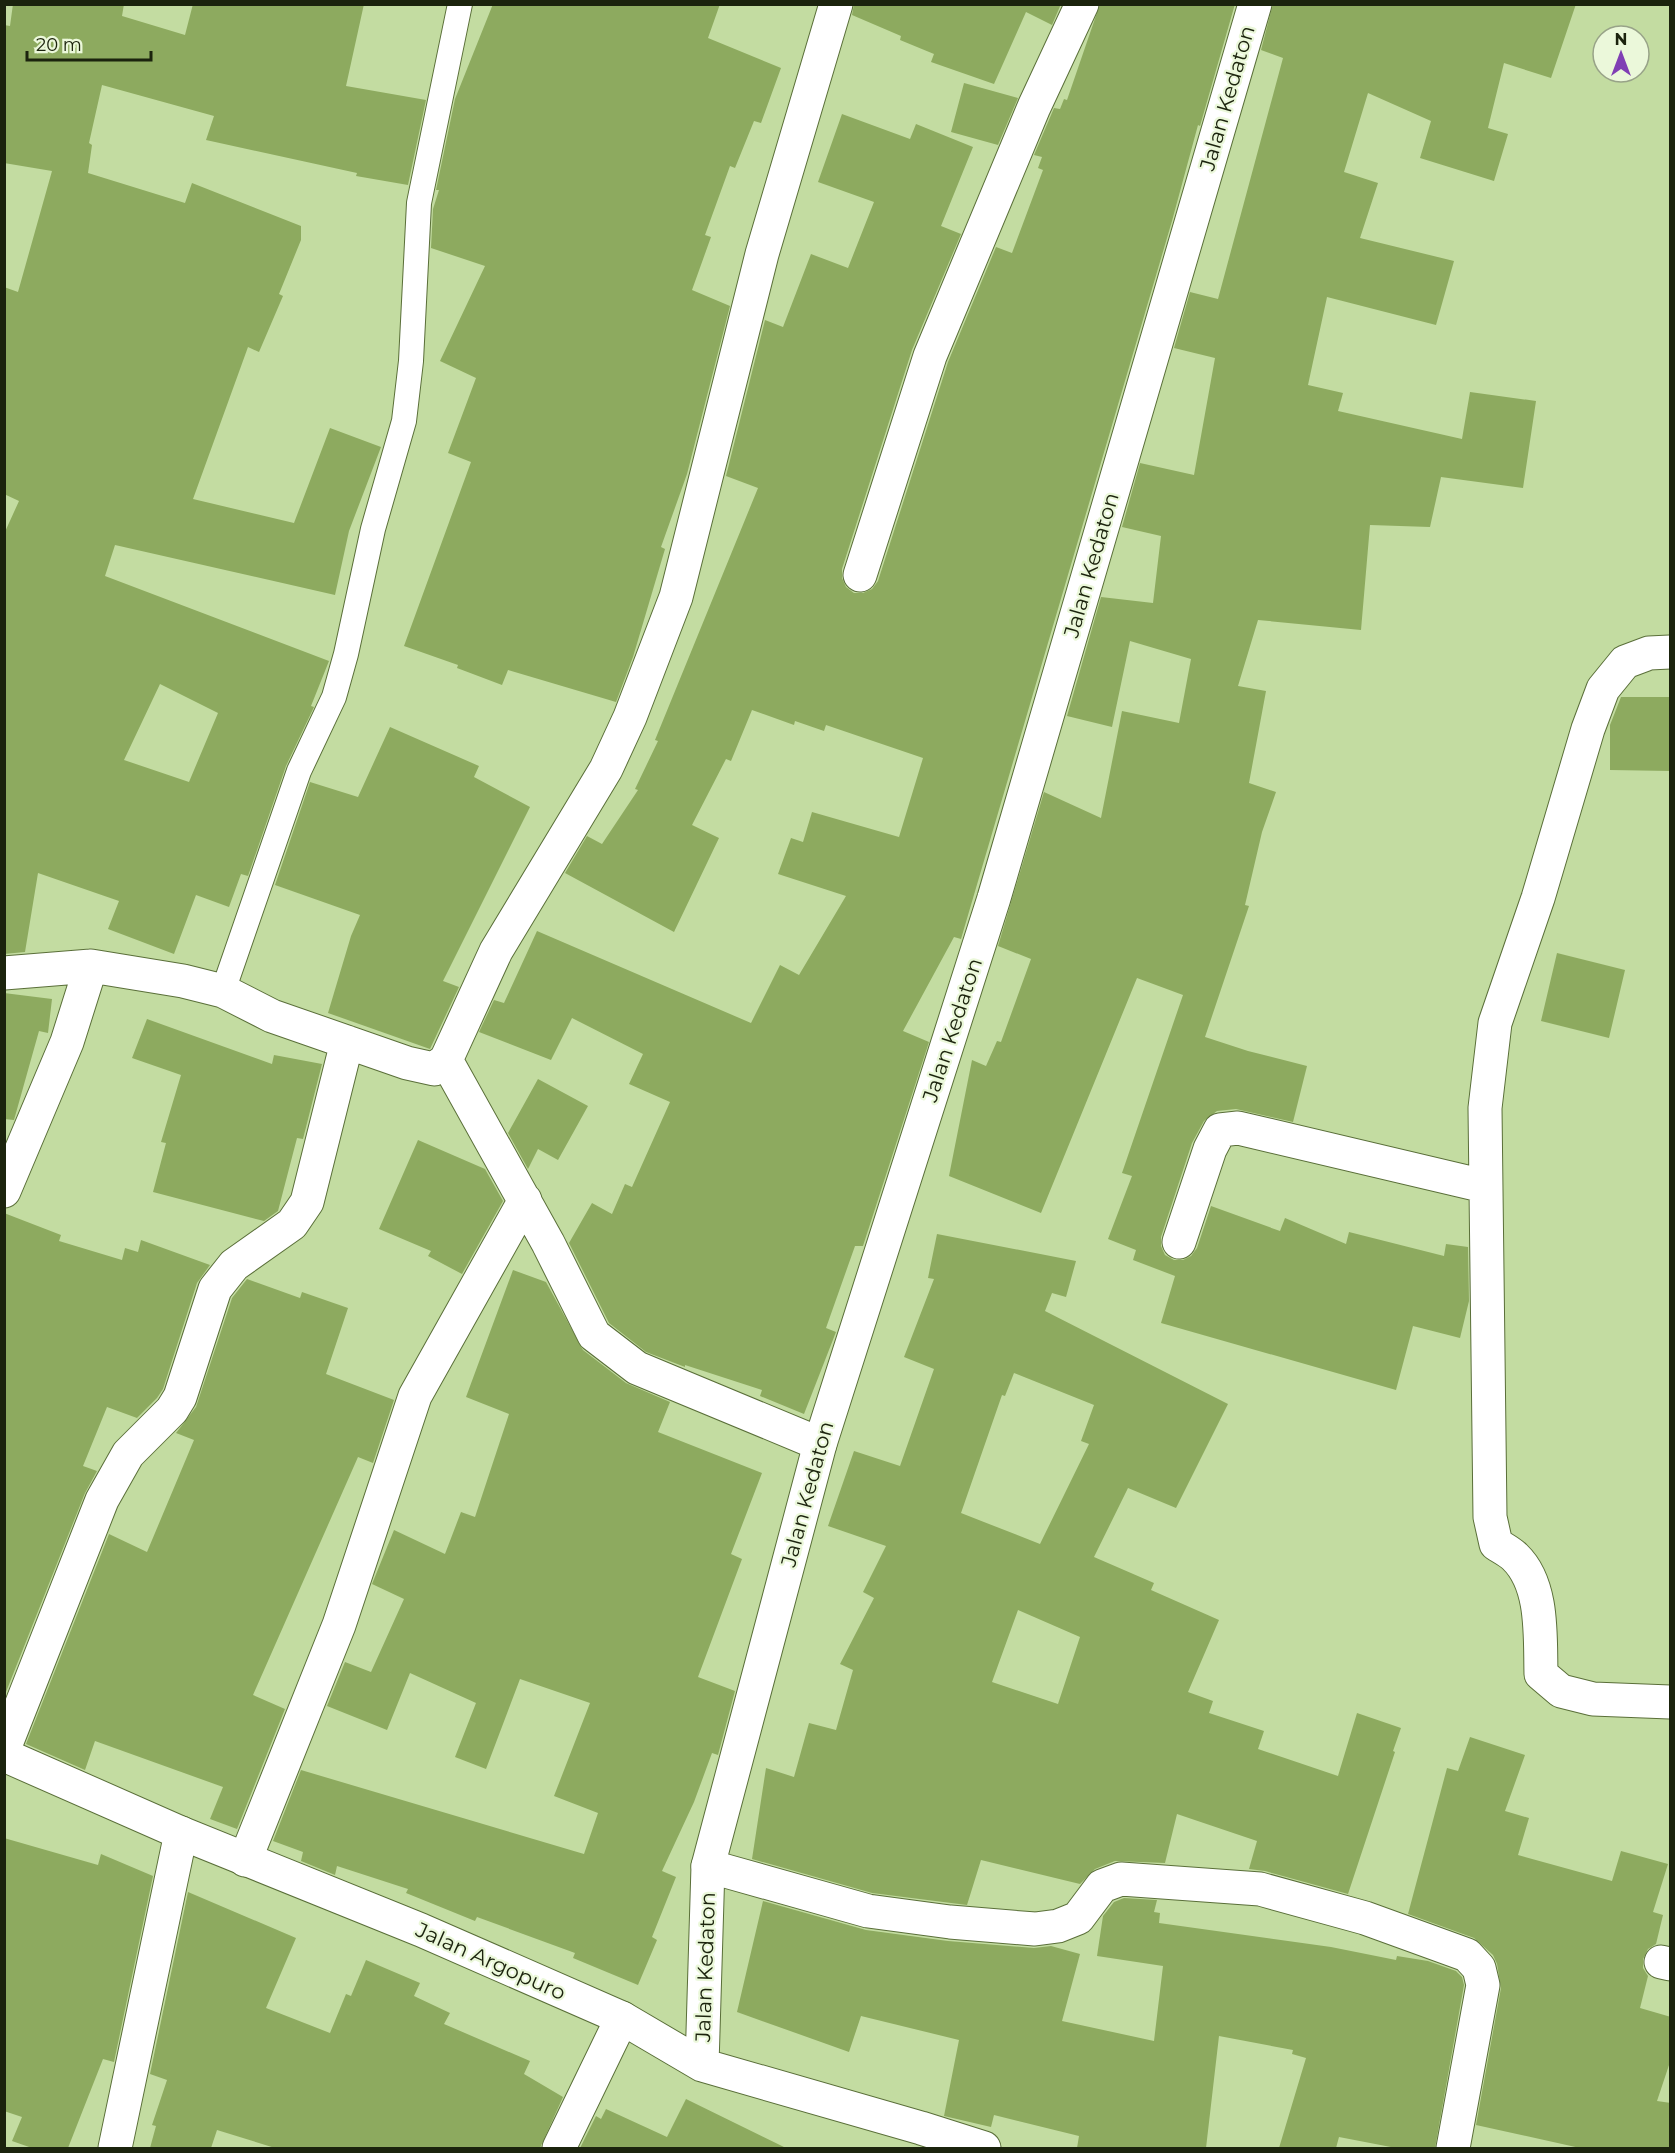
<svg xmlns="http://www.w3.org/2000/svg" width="1675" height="2153" viewBox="0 0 1675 2153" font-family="Montserrat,sans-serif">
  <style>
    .building { fill: #8daa5f; fill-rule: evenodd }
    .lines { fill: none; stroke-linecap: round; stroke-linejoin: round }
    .lane-casing { stroke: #5a6f39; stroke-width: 26 }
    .street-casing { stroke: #5a6f39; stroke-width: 35 }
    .secondary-casing { stroke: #5a6f39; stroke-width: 35 }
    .lane { stroke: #fff; stroke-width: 24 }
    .street { stroke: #fff; stroke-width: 33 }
    .secondary { stroke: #fff; stroke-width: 33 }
    .labels { text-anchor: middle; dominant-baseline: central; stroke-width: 4.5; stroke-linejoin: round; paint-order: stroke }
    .street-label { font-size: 21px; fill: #1b230d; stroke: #ebf8da }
  </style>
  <rect width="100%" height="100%" fill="#c3dca1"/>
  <!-- building -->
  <path class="building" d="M13,4h111l-2,12 63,19 8,-31h171l-18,82 80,14 -18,85 -52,-9 1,-3 -151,-33 8,-24 -112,-31 -13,58 3,2 -4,28 97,30 7,-20 109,43v14l-22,54 4,2 -24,56 -11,-5 -55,152 101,24 36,-95 51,19 -32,84 -14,64 -220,-50 -10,31 224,85 -18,45 3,1 -28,59 -38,110 -7,-2 -12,33 -33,-12 -22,59 -66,-25 11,-28 -81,-28 -13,79 -21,2v-420l15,-33 -15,-7v-207l14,5 34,-121 -48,-8v-138l6,1zM160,684l58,29 -29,69 -65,-22z
    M493,4h227l-12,34 73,30 -20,55 -7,-2 -19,47 -5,-2 -25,69 6,2 -19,53 38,16 -43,168 -26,73 4,2 -32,108 -17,45 -108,-32 -6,15 -45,-17 1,-3 -54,-19 67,-184 -23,-9 28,-75 -36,-17 45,-95 -54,-18 2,-39 6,-19h-3l19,-91z
    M854,4h207l-9,21 -26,-13 -32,72 -63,-22 3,-8 -34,-14 1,-4 -49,-21z
    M1100,4h135l-35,122 -2,-1 -26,96 -211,718 -7,-2 -51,94 26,11 -66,204h-8l-29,82 10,4 -32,82 -44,-18 2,-6 -77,-25v2l-39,-15 -37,-29 -40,-80 23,-40 20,11 13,-30 7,3 38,-85 -41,-18 14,-30 -71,-36 -21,42 -72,-28 15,-32 10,3 33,-72 214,92 29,-58 19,10 47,-79 -68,-22 13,-36 12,4 9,-30 87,25 24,-79 -97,-33 -2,6 -29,-10 -1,4 -42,-15 -21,51 -5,-2 -34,66 27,13 -45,94 -109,-59 22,-37 15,8 36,-54 -3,-1 23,-48 -3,-1 103,-252 -32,-12 39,-156 18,7 28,-73 37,14 26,-66 -56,-20 24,-68 68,25 6,-15 57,23 -32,79 20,8 -49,116 -70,219v9l4,9 8,6h9l9,-4 6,-8 70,-219 48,-115 16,6 31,-83 -5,-2 4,-11 -8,-2 20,-47 6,1 4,-10 3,1z
    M1273,4h303l-25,74 -47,-15 -16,65 20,6 -14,47 -74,-23 11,-37 -63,-28 -24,79 34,11 -18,55 94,23 -18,64 -109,-28 -19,88 35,8 -5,18 124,28 8,-47 66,9 -13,87 -82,-11 -11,50 -60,-2 -9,105 -103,-10 -20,66 28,5 -17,92 27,9 -14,40 -17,73 4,1 -44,131 43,14 59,15 -14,56 -57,-13 -19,2 -13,10 -12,22 -31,94v9l4,9 9,5h9l8,-4 6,-8 14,-42 69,25 5,-13 61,26 3,-12 95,24 2,-12 22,3 1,54 -9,37 -47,-12 -17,64 -235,-67 14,-47 -42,-16 3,-10 -28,-11 24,-63 -10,-3 61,-178 -46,-17 -96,235 -92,-37 23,-116 14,6 11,-25 4,1 30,-83 -33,-13 46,-154 57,26 21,-107 57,12 12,-64 -61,-18 -18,86 -45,-11 34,-119 52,6 8,-67 -39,-9 18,-64 54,12 21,-117 -41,-10 16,-56 28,7 65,-241 -22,-8z
    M964,83l54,15 -20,47 -47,-13z
    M1621,697h50v74l-61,-1v-45z
    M390,727l89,39 -5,11 56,30 -87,174 16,6 -29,62 -102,-36 23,-77 9,-21 -85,-30 35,-103 48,15z
    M1557,953l68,17 -16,68 -68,-17z
    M4,993l48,6 -4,34 -9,-2 -25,89 -10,-1z
    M147,1019l125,45 2,-9 48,9 -19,75 -6,-1 -19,73 -14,10 -111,-29 13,-49 -5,-1 20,-67 -49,-17z
    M538,1079l50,27 -30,54 -20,-11 -10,20 -20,-36z
    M418,1140l67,29 18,32 -41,73 -34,-18 3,-5 -52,-22z
    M4,1213l57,22 -2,6 63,19 3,-12 13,4 3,-12 69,25 -13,18 -34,106 -6,9 -20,20 -30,-11 -24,59 14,5 -12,22 -81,204z
    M937,1234l139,27 -10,36 -14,-4 -7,18 183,93 -52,104 -48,-20 -34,69 60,26 -3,7 68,30 -31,72 25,9 -4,12 55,18 -6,18 80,27 19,-63 44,15 -8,23 2,1 -47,142 -83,-23 -16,-2 8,-28 -80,-27 -12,49 -50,-2 -20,8 -15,15 -99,-24 -14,45 -95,-12 -120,-34 14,-91 28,9 15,-54 27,7 17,-60 -13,-6 34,-66 -11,-6 23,-46 -58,-20 26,-75 46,15 34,-97 -30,-12 30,-78 -6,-1zM1014,1373l80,32 -13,36 8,3 -49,100 -79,-31 41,-118 3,1zM1018,1610l62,27 -22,67 -66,-22z
    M513,1270l33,12 37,68 43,33 44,19 -12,30 104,41 -31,81 11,5 -44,118 37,14 -17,64 -6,-2 -18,49 -32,69 14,6 -24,60 5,3 -19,45 -65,-27 2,-5 -98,-36 -2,4 -69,-28 2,-4 -71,-23 -2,9 -34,-14 2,-9 -30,-11 28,-71 283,84 14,-41 -44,-17 36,-93 -70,-24 -34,90 -31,-12 21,-54 -66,-30 -23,57 -60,-24 18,-44 26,10 33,-73 -32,-15 22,-54 51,24 16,-42 14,5 34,-103 -43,-17z
    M247,1279l53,19 2,-6 46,16 -22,66 68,26 -21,63 -15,-6 -105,238 32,14 -48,120 -27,-10 13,-32 -128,-46 -10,29 -59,-26 83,-210 38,18 47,-112 -18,-7 20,-26 36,-109z
    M1470,1737l55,18 -20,56 24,7 -11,37 94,26 9,-30 47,13 -15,48 10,3 -7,29 -8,5 -5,10v9l5,8 -8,32 31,9v42l-14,42 14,2v45h-91l-104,-23 25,-137 -4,-24 -4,-9 -19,-17 -66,-24 39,-146 11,3z
    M4,1838l94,27 3,-11 52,22 -39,186 -11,-3 -35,89h-36l-20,-7 10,-24 -18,-6z
    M188,1892l108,46 -30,70 64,25 16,-39 5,2 15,-36 54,23 -6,13 36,17 -6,11 86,37 -6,13 39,23 -23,51h-265l-58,-18 -6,18h-61l6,-22 -4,-1 15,-45 -17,-6z
    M1124,1898l33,2 -3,12 6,1 -1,10 172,24 65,13 1,-4 31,5 28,10 6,6 2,8 -29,163h-39l-57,-11 -3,11h-57l27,-90 -14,-4 1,-4 -74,-14 -13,112h-129l2,-12 -85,-21 -3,12 -47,-11 15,-76 -98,-24 -12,36 -112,-40 26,-111 103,29 82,11 86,7 17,-2 29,8 -18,67 92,20 9,-75 -66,-10 6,-40 11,-14z
    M686,2099l100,49h-206l16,-32 5,3 5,-10 61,28z"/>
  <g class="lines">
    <defs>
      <path id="lane" d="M223,991l76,-220 35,-74 12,-43 27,-125 31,-108 7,-60 8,-158 41,-199"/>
      <path id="street" d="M860,575l70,-219 104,-249 48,-103
        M1670,652l-21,1 -24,9 -22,27 -15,40 -50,169 -43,125 -10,85 5,409 6,27c6,4 14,8 19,13 29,28 25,80 26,117l20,17 32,8 77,3
        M4,973l87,-7 92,15 40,10 49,25 135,47 27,6 12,-9 50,-109 110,-182 24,-52 46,-120 86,-343 74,-250
        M446,1060l102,183 46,92 43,33 183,76
        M4,1191l63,-149 24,-76
        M1179,1242l31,-93 10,-19 18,-2 246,58
        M4,1749l98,-249 26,-46 44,-44 8,-13 35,-108 19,-24 58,-41 15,-22 40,-160
        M245,1860l94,-235 76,-229 110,-196
        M708,1866l160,45 82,11 85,7 23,-3 20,-8 24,-32 19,-7 139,10 105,29 102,37 12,13 4,17 -30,163
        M1661,1962l9,2
        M115,2148l66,-315
        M559,2148l63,-130"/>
      <path id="secondary" d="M4,1755l177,78 240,97 201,88 80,47 219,63 63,20
        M702,2065l6,-199 112,-422 174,-546 261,-894"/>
    </defs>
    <!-- lane casing -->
    <use href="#lane" class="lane-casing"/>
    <!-- street casing -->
    <use href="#street" class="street-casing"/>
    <!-- secondary casing -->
    <use href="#secondary" class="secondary-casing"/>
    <!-- lane -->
    <use href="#lane" class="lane"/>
    <!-- street -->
    <use href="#street" class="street"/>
    <!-- secondary -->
    <use href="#secondary" class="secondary"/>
  </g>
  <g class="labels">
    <!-- street labels -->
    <g class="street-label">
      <text transform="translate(1227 98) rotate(-74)">Jalan Kedaton</text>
      <text transform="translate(1091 565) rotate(-74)">Jalan Kedaton</text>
      <text transform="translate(952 1030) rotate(-72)">Jalan Kedaton</text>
      <text transform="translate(807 1494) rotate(-75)">Jalan Kedaton</text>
      <text transform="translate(491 1961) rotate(24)">Jalan Argopuro</text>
      <text transform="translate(705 1967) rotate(-88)">Jalan Kedaton</text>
    </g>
  </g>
  <!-- border -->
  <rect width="1675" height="2153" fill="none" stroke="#1b230d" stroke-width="12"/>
  <!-- north arrow -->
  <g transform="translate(1621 54)"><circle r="28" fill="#ebf8da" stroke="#98a388" stroke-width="1.5"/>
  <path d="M0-4.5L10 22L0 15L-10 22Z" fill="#803fb4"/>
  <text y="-9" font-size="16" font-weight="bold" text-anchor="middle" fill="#1b230d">N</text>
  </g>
  <!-- scale -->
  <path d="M27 51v9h124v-9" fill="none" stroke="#1b230d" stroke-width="3"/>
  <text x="36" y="51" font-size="18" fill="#1b230d" stroke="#ebf8da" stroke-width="4.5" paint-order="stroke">20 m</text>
</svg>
